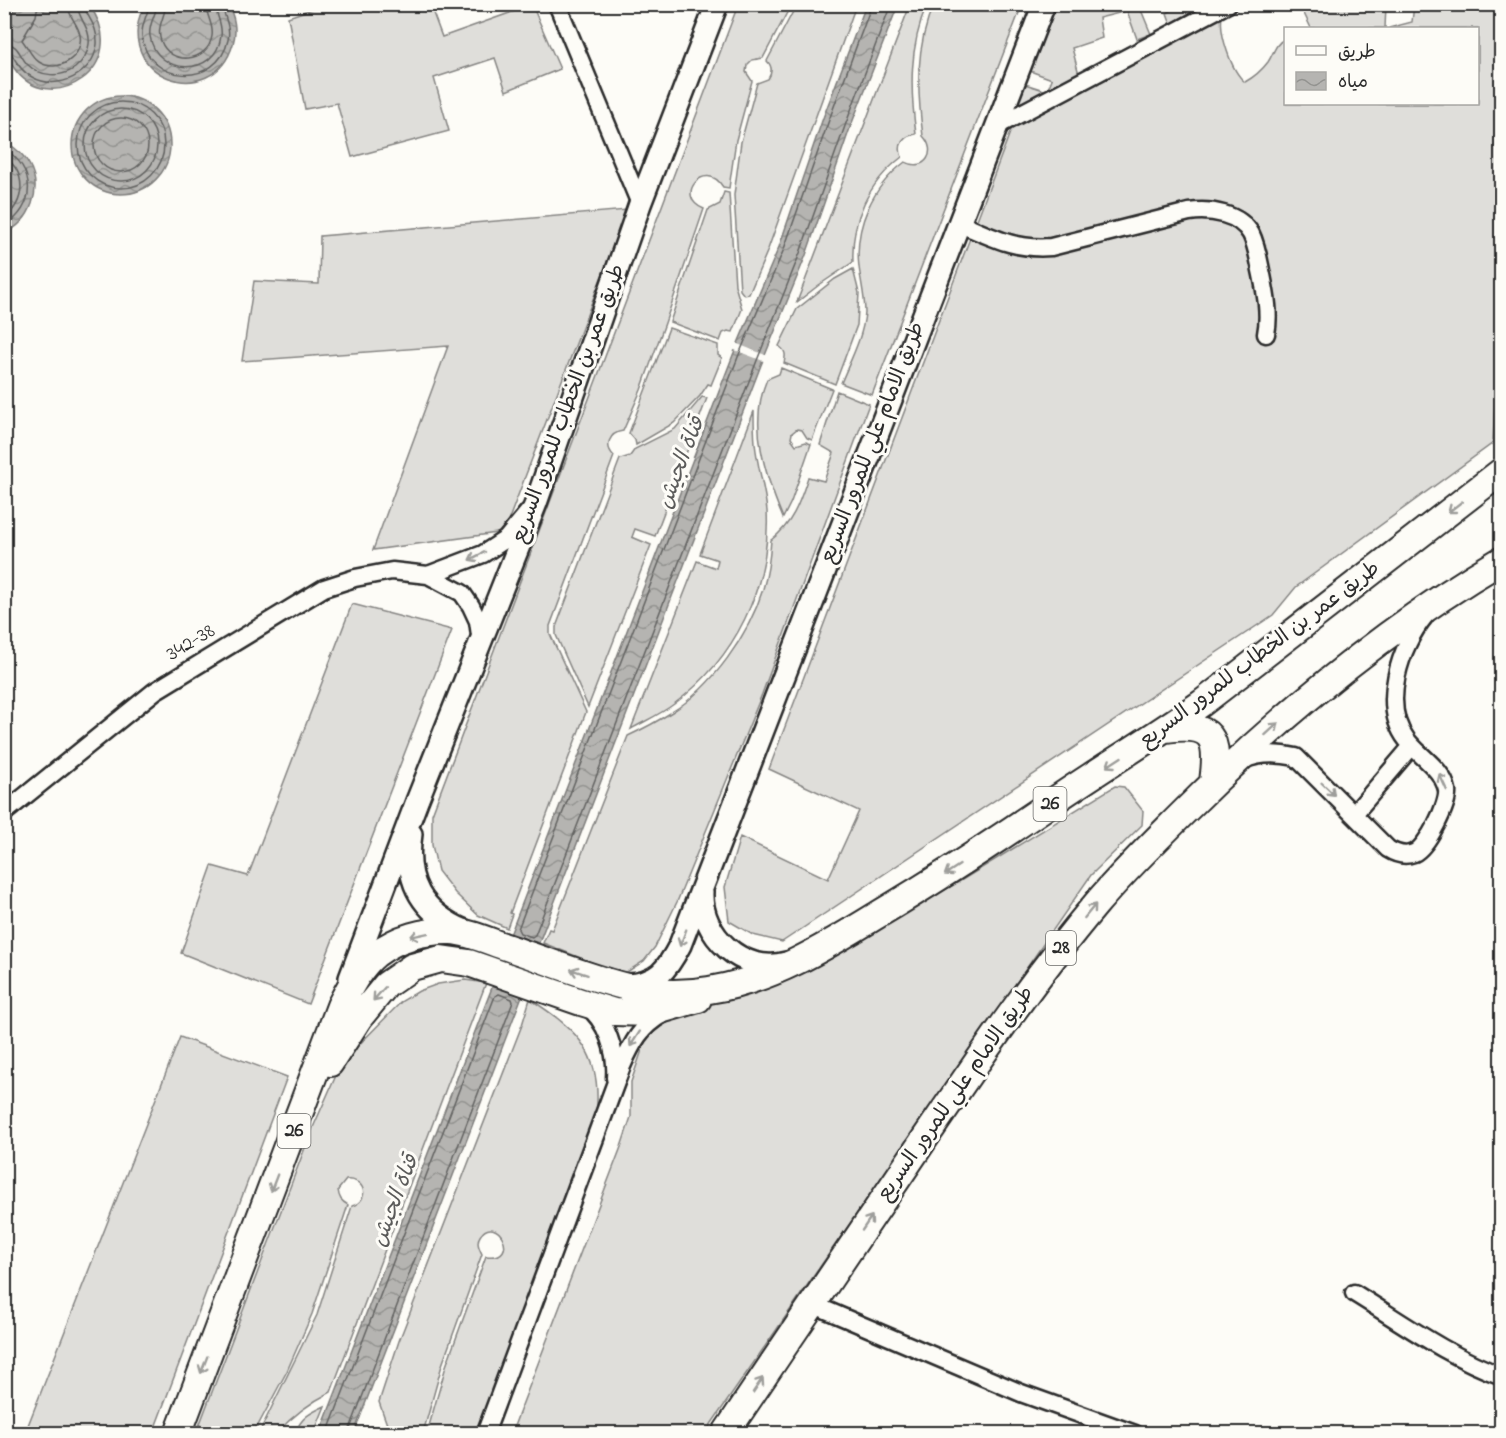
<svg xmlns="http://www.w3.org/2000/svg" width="1506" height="1438" viewBox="0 0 1506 1438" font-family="'Indie Flower','Playpen Sans Arabic',sans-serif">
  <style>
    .grass { fill: #dfdeda; stroke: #858482; stroke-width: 1.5 }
    .water { fill: url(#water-waves); stroke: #7e7d7b; stroke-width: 1.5 }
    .pier { fill: #fdfcf7 }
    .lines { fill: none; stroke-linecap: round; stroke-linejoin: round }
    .shore { stroke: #626261; stroke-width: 1.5 }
    .minor-casing { stroke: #2b2b2b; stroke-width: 21 }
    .major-casing { stroke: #2b2b2b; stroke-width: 26 }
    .highway-casing { stroke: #2b2b2b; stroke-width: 30 }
    .minor { stroke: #fdfcf7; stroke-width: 16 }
    .major { stroke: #fdfcf7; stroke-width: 21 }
    .highway { stroke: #fdfcf7; stroke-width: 26 }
    .oneway { stroke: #9e9e9b }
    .labels { text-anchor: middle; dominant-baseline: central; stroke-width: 6; stroke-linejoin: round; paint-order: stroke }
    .shield { fill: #fdfcf7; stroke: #6a6a68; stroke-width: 1.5 }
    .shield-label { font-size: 20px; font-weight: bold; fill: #2b2b2b }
    .street-label { font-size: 21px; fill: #2b2b2b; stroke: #fdfcf7 }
    .water-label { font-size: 22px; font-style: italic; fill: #5b5b5a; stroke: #fdfcf7 }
  </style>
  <defs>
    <pattern id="water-waves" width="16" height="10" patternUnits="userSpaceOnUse" patternTransform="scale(1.5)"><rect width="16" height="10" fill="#b5b4b1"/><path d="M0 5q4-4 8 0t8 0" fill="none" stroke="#939390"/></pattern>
  </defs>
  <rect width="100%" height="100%" fill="#fdfcf7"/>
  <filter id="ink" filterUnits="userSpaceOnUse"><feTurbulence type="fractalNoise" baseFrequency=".0167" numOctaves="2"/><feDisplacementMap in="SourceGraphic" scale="12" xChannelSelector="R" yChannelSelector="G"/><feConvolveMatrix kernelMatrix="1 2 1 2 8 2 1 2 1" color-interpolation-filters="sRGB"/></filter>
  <g filter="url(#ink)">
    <!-- grass -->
    <path class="grass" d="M797,4l59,1 -89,247 -18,42 -5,1 -4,-5 -6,-95 7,-53 16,-59 11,-4c4,-6 5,-12 -1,-18z
      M934,4l88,1 -150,390 -31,-12c9,-22 22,-46 24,-70 0,-16 -4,-31 -6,-46 -5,-41 14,-81 46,-105 20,10 33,-10 18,-26 -6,-45 -8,-89 11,-132z
      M312,5h118l12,32 90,-32 28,64 -54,22 -11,-33 -61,20 15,53 -97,26 -15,-54 -32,6 -17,-92 24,-8z
      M738,5h53l-28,53 -11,2 -5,5 -1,7 6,9 -16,59 -7,48 -6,-1c-18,-29 -50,10 -19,22l-39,114 -24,67 -18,41c-14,2 -19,15 -9,25l-64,170v8l36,78 -76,201 2,1 -5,14 -29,-13 -23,-22 -17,-22 -6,-26v-31z
      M910,5h17c-18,42 -17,84 -11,129 -13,2 -19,11 -14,23 -34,26 -51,63 -49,105l-34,23 -22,17z
      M1057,5h82l12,29 -14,5 -10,-28 -28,7 3,20 -30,10 8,30 -66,37 11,-31 22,7 5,-12 -22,-8z
      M1172,5h31l-32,19 -4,-11 7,-4z
      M1300,5h14l5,6 15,-6h52l-1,23h-74z
      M1414,5h20l1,3 10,-3h56l1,351 -5,3 -4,84 -197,144 -23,28 -491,327 -29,-7 -24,-14 -4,-34 15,-50 88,42 31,-68 -90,-42 245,-647 208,-106c-3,17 9,55 23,66 9,-5 17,-12 23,-20 6,-9 7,-19 17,-23l1,65h192v-76h-89l23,-6z
      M724,192l5,1 6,92 7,24 -9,23 -5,-1 -5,2 -3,8 -50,-19 38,-112 12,-6z
      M627,210l-123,322 -131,18 75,-204 -206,15 12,-80 65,3 1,-48z
      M853,269l6,24 -2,32 -22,59 -51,-21c2,-8 2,-12 -5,-17l18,-37 38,-30z
      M669,328l49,17v10l4,3 -11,27 -3,-1 -8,12 -26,27 -38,22 -1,-5 -6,-7z
      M781,368l51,21 -20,51 -5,-2 -5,-8 -5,-1 -5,4 -1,5 5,7 10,-3 5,2 -20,58 -8,16c-18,-43 -35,-94 -16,-139l12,-5z
      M837,391l32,13 -107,290 -85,208 -22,45 -11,14 -17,11 -21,-4 -63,-25 6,-14 3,1 76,-194c15,-7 30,-15 44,-24 40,-25 77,-77 91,-123 5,-16 7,-32 8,-49 22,-16 29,-39 37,-63l16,4 10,-28 -14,-8z
      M702,397l5,1 -52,138 -20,-7 -3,8 19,8 -63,162 -32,-72v-8l64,-168 10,-3 5,-7 40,-20z
      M754,411c0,11 0,22 1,32 2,23 10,45 12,68 4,75 -32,148 -93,193 -13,10 -29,17 -43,25l66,-168 19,7 2,-8 -18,-6z
      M352,604l100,26 -144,374 -127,-51 31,-87 36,10z
      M1115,786l9,1 19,24 -1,14 -51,50 -386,558 -194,1 110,-287 10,-30v-35l11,-32 10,-25 13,-9 137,-46 155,-87z
      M465,980l21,3 -155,409c-22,11 -38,23 -54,41h-18l58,-118 35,-109c19,-6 13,-28 -6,-26l-8,10c1,8 3,11 10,15l-36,109 -25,57 -33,62 -58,1 115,-302 31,-70 60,-61 17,-10 19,-7z
      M530,999c49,32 73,55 66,117l-120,317h-49l19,-67 40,-110c37,5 10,-45 -6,-20 -4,6 -1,12 2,18l-40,111 -19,68h-33l-11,-31 20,-61 123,-316z
      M180,1037l107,40 -134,356h-128z
      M325,1406l-11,27h-18c3,-15 16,-21 29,-27z"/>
    <!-- water -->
    <path class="water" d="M18,5h71c46,62 -40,115 -75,63 -6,-8 -9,-16 -10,-26 0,-15 3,-27 14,-37z
      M144,5h83c8,10 10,26 6,39 -20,69 -123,34 -89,-39z
      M866,5h32l-48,123 -44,127 -45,110 -223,580 -28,-10 223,-580 46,-108 44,-129z
      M72 145a49 49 0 1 1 98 0a49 49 0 1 1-98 0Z
      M5,141c9,6 19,13 24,23 14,25 2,58 -24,69z
      M493,985l29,11 -168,437h-34z"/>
    <!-- pier -->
    <path class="pier" d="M735,343l33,13 -2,6 -34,-13z"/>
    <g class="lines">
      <!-- shore -->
      <path class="shore" d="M38,4l-2,12 -14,24c6,7 9,17 17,22 19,12 45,-5 41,-27 -2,-12 -12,-18 -12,-31
        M149,4c-1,11 -8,20 -7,32 5,49 76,52 86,4 3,-13 -4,-23 -6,-36
        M157,4c-1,12 -9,20 -7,32 6,40 66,42 71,0 2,-12 -5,-20 -6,-32
        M166,4c-1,13 -10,23 -5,37 9,25 47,22 51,-5 2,-11 -6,-20 -6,-32
        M872,4l-43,116 -45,129 -46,108 -220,572 2,4 12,4 3,-2 221,-572 44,-110 45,-127 46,-122
        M4,43c15,1 15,12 23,21 13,13 34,14 48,4 7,-6 13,-15 14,-24 2,-16 -11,-25 -12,-40
        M4,51l7,2c5,9 11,19 21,24 26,15 62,-3 65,-33 1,-20 -11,-26 -13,-40
        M78 145a43 43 0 1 1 86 0a43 43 0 1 1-86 0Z
        M85 145a36 36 0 1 1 72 0a36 36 0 1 1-72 0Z
        M94 145a27 27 0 1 1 54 0a27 27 0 1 1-54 0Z
        M4,148c32,22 33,57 0,79
        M4,157c23,15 22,45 0,61
        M327,1434l168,-438 4,-2 13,5 1,3 -165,432"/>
      <defs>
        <path id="minor" d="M557,4l83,200
          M997,126l231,-122
          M958,223c34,14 56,27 93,24l138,-35c21,-3 50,1 62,22 6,12 8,28 11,41 4,20 8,39 4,59
          M428,575l55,-21 23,-15 23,-28
          M1243,760c18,-8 35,-7 53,-3l92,92c8,5 16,8 26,4 13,-6 35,-49 33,-63 -4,-21 -28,-34 -40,-50 -27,-34 -7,-94 18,-124
          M4,813l151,-122 169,-103 31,-10 37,-7 36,4 34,18 9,13 7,15 3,21
          M1354,814l58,-68
          M585,1005c22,15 32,48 30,73
          M1354,1293c49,30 93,63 148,83
          M812,1304l209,89 114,41
          M485,1434l137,-368c10,-23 19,-40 41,-52"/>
        <path id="major" d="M411,834c-7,47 10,78 54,97
          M702,892c-2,43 41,83 84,71
          M350,978l67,-177 119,-298 104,-299 77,-200
          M627,985c30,-1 40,-15 53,-40l364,-941"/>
        <path id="highway" d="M1165,729c49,-6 54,8 48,53
          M330,1063l29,-45 27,-33 26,-18 29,-8 28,4 112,39 33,10 36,1 48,-14
          M178,1434l162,-428c10,-19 19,-38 36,-52 21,-16 49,-24 75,-23 17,1 35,9 52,15 43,14 87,33 132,43 23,5 50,5 74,1 62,-9 118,-44 170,-76 57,-34 112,-70 166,-107 52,-36 106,-68 157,-104l300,-232
          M725,1434c65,-97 131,-194 196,-290 56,-82 111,-164 175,-240 27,-32 57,-61 86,-90 96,-96 202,-185 320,-254"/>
      </defs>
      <!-- minor casing -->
      <use href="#minor" class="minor-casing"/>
      <!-- major casing -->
      <use href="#major" class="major-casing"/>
      <!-- highway casing -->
      <use href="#highway" class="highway-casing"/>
      <!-- minor -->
      <use href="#minor" class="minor"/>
      <!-- major -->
      <use href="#major" class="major"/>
      <!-- highway -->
      <use href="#highway" class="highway"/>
    </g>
    <!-- one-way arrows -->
    <defs><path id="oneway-shaft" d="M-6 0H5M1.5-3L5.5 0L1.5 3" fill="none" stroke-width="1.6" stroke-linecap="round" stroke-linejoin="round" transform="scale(1.5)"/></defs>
    <g class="oneway">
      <use href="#oneway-shaft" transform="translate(1455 507) rotate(142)"/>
      <use href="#oneway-shaft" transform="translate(477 556) rotate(153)"/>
      <use href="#oneway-shaft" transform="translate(1272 729) rotate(-42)"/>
      <use href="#oneway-shaft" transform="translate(1114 762) rotate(147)"/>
      <use href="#oneway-shaft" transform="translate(1443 782) rotate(-115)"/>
      <use href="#oneway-shaft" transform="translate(1328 789) rotate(44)"/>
      <use href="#oneway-shaft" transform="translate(952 870) rotate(147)"/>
      <use href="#oneway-shaft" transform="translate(1090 911) rotate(-51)"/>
      <use href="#oneway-shaft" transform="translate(419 935) rotate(168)"/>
      <use href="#oneway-shaft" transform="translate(683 938) rotate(111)"/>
      <use href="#oneway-shaft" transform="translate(579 972) rotate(-162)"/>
      <use href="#oneway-shaft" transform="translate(379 994) rotate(131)"/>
      <use href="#oneway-shaft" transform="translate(635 1039) rotate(123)"/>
      <use href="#oneway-shaft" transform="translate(274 1183) rotate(111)"/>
      <use href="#oneway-shaft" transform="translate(867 1223) rotate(-56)"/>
      <use href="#oneway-shaft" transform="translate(204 1365) rotate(111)"/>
      <use href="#oneway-shaft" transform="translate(758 1385) rotate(-56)"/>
    </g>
  </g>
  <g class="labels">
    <!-- shield labels -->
    <g class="shield">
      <rect x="1033.5" y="787" width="33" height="34" rx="4.5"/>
      <rect x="1046" y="931" width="30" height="34" rx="4.5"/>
      <rect x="277.5" y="1114" width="33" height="34" rx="4.5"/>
    </g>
    <g class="shield-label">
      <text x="1050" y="804">26</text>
      <text x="1061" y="948">28</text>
      <text x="294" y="1131">26</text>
    </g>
    <!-- street labels -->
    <g class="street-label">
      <text transform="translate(569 404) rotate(-70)">طريق عمر بن الخطاب للمرور السريع</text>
      <text transform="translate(873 443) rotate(-69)">طريق الامام علي للمرور السريع</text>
      <text transform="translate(191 643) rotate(-31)">342-38</text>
      <text transform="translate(1260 655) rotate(-37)">طريق عمر بن الخطاب للمرور السريع</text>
      <text transform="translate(956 1094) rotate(-55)">طريق الامام علي للمرور السريع</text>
    </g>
    <!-- water labels -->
    <g class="water-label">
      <text transform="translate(682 463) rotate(-69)">قناة الجيش</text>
      <text transform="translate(396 1201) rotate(-69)">قناة الجيش</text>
    </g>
  </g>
  <!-- margin -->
  <rect width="1506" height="1438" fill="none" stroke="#fdfcf7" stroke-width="24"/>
  <rect x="12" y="12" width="1482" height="1414" fill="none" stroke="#2b2b2b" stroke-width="2" filter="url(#ink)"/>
  <!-- legend -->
  <rect x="1284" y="27" width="195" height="78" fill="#fdfcf7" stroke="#a9a8a5" stroke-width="1.5"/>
  <rect x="1296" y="46" width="30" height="9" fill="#fdfcf7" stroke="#a9a8a5" stroke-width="1.5"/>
  <text x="1338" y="57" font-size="18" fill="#2b2b2b">طريق</text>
  <rect x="1296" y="72" width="30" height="18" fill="url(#water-waves)" stroke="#a9a8a5" stroke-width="1.5"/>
  <text x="1338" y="87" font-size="18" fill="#2b2b2b">مياه</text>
</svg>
